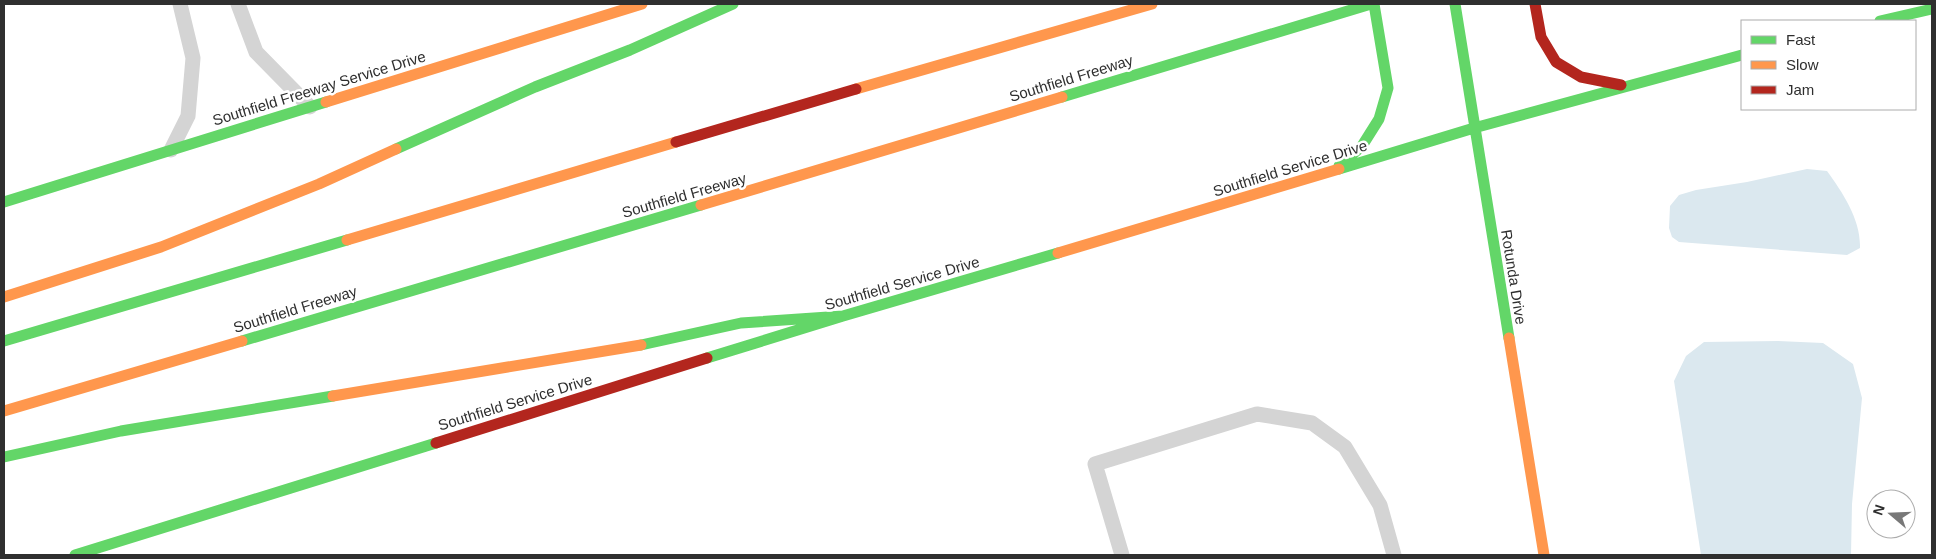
<svg xmlns="http://www.w3.org/2000/svg" width="1936" height="559" viewBox="0 0 1936 559" font-family="Helvetica,sans-serif">
  <style>
    .water { fill: #dbe8ef }
    .lines { fill: none; stroke-linecap: round; stroke-linejoin: round }
    .lane { stroke: #d4d4d4; stroke-width: 15 }
    .fast { stroke: #63d668; stroke-width: 11 }
    .slow { stroke: #ff974d; stroke-width: 11 }
    .jam { stroke: #b3261e; stroke-width: 11 }
    .labels { text-anchor: middle; dominant-baseline: central; stroke-width: 5; stroke-linejoin: round; paint-order: stroke }
    .street-label { font-size: 15px; fill: #2f2f2f; stroke: #fff }
  </style>
  <rect width="100%" height="100%" fill="#fff"/>
  <!-- water -->
  <path class="water" d="M1807,169l20,2c16,22 34,49 33,77l-13,7 -168,-13 -7,-5 -3,-9 1,-22 9,-11 17,-5 51,-8z
    M1778,341l45,2 30,21 9,34 -10,106 -1,51h-150l-27,-174 12,-25 18,-14z"/>
  <g class="lines">
    <!-- lane -->
    <path class="lane" d="M238,4l18,48 54,55
      M171,150l17,-34 5,-58 -13,-54
      M1122,555l-27,-91 162,-50 55,9 33,24 35,58 14,50"/>
    <!-- fast -->
    <path class="fast" d="M1455,4l54,334
      M1880,21l52,-12
      M1062,97l309,-93
      M396,149l139,-62 95,-37 103,-46
      M1339,166l23,-20 17,-27 9,-31 -14,-84
      M1339,169l135,-41 268,-73
      M4,202l322,-100
      M4,341l343,-101
      M242,341l459,-136
      M641,345l100,-22 102,-7
      M707,358l136,-42 215,-63
      M4,457l117,-26 212,-35
      M75,555l361,-112"/>
    <!-- slow -->
    <path class="slow" d="M856,89l296,-85
      M326,102l316,-98
      M701,205l361,-108
      M347,240l329,-98
      M1058,253l281,-84
      M4,297l157,-50 158,-63 77,-35
      M1509,338l35,217
      M333,396l308,-51
      M4,411l238,-70"/>
    <!-- jam -->
    <path class="jam" d="M1535,4l6,33 15,25 25,15 40,8
      M676,142l180,-53
      M436,443l271,-85"/>
  </g>
  <g class="labels">
    <!-- street labels -->
    <g class="street-label">
      <text transform="translate(1071 78) rotate(-17)">Southfield Freeway</text>
      <text transform="translate(319 88) rotate(-17)">Southfield Freeway Service Drive</text>
      <text transform="translate(1290 168) rotate(-17)">Southfield Service Drive</text>
      <text transform="translate(684 195) rotate(-16)">Southfield Freeway</text>
      <text transform="translate(1514 277) rotate(81)">Rotunda Drive</text>
      <text transform="translate(902 283) rotate(-16)">Southfield Service Drive</text>
      <text transform="translate(295 309) rotate(-17)">Southfield Freeway</text>
      <text transform="translate(515 402) rotate(-17)">Southfield Service Drive</text>
    </g>
  </g>
  <!-- border -->
  <rect width="1936" height="559" fill="none" stroke="#2f2f2f" stroke-width="10"/>
  <!-- legend -->
  <rect x="1741" y="20" width="175" height="90" fill="#ffffff" stroke="#acacac"/>
  <rect x="1751" y="36" width="25" height="8" fill="#63d668" stroke="#acacac"/>
  <text x="1786" y="45" font-size="15" fill="#2f2f2f">Fast</text>
  <rect x="1751" y="61" width="25" height="8" fill="#ff974d" stroke="#acacac"/>
  <text x="1786" y="70" font-size="15" fill="#2f2f2f">Slow</text>
  <rect x="1751" y="86" width="25" height="8" fill="#b3261e" stroke="#acacac"/>
  <text x="1786" y="95" font-size="15" fill="#2f2f2f">Jam</text>
  <!-- north arrow -->
  <g transform="translate(1891 514) rotate(289)"><circle r="24" fill="#ffffff" stroke="#acacac"/>
  <path d="M0-4L9 19L0 12L-9 19Z" fill="#787878"/>
  <text y="-8" font-size="14" font-weight="bold" text-anchor="middle" fill="#2f2f2f">N</text>
  </g>
</svg>
